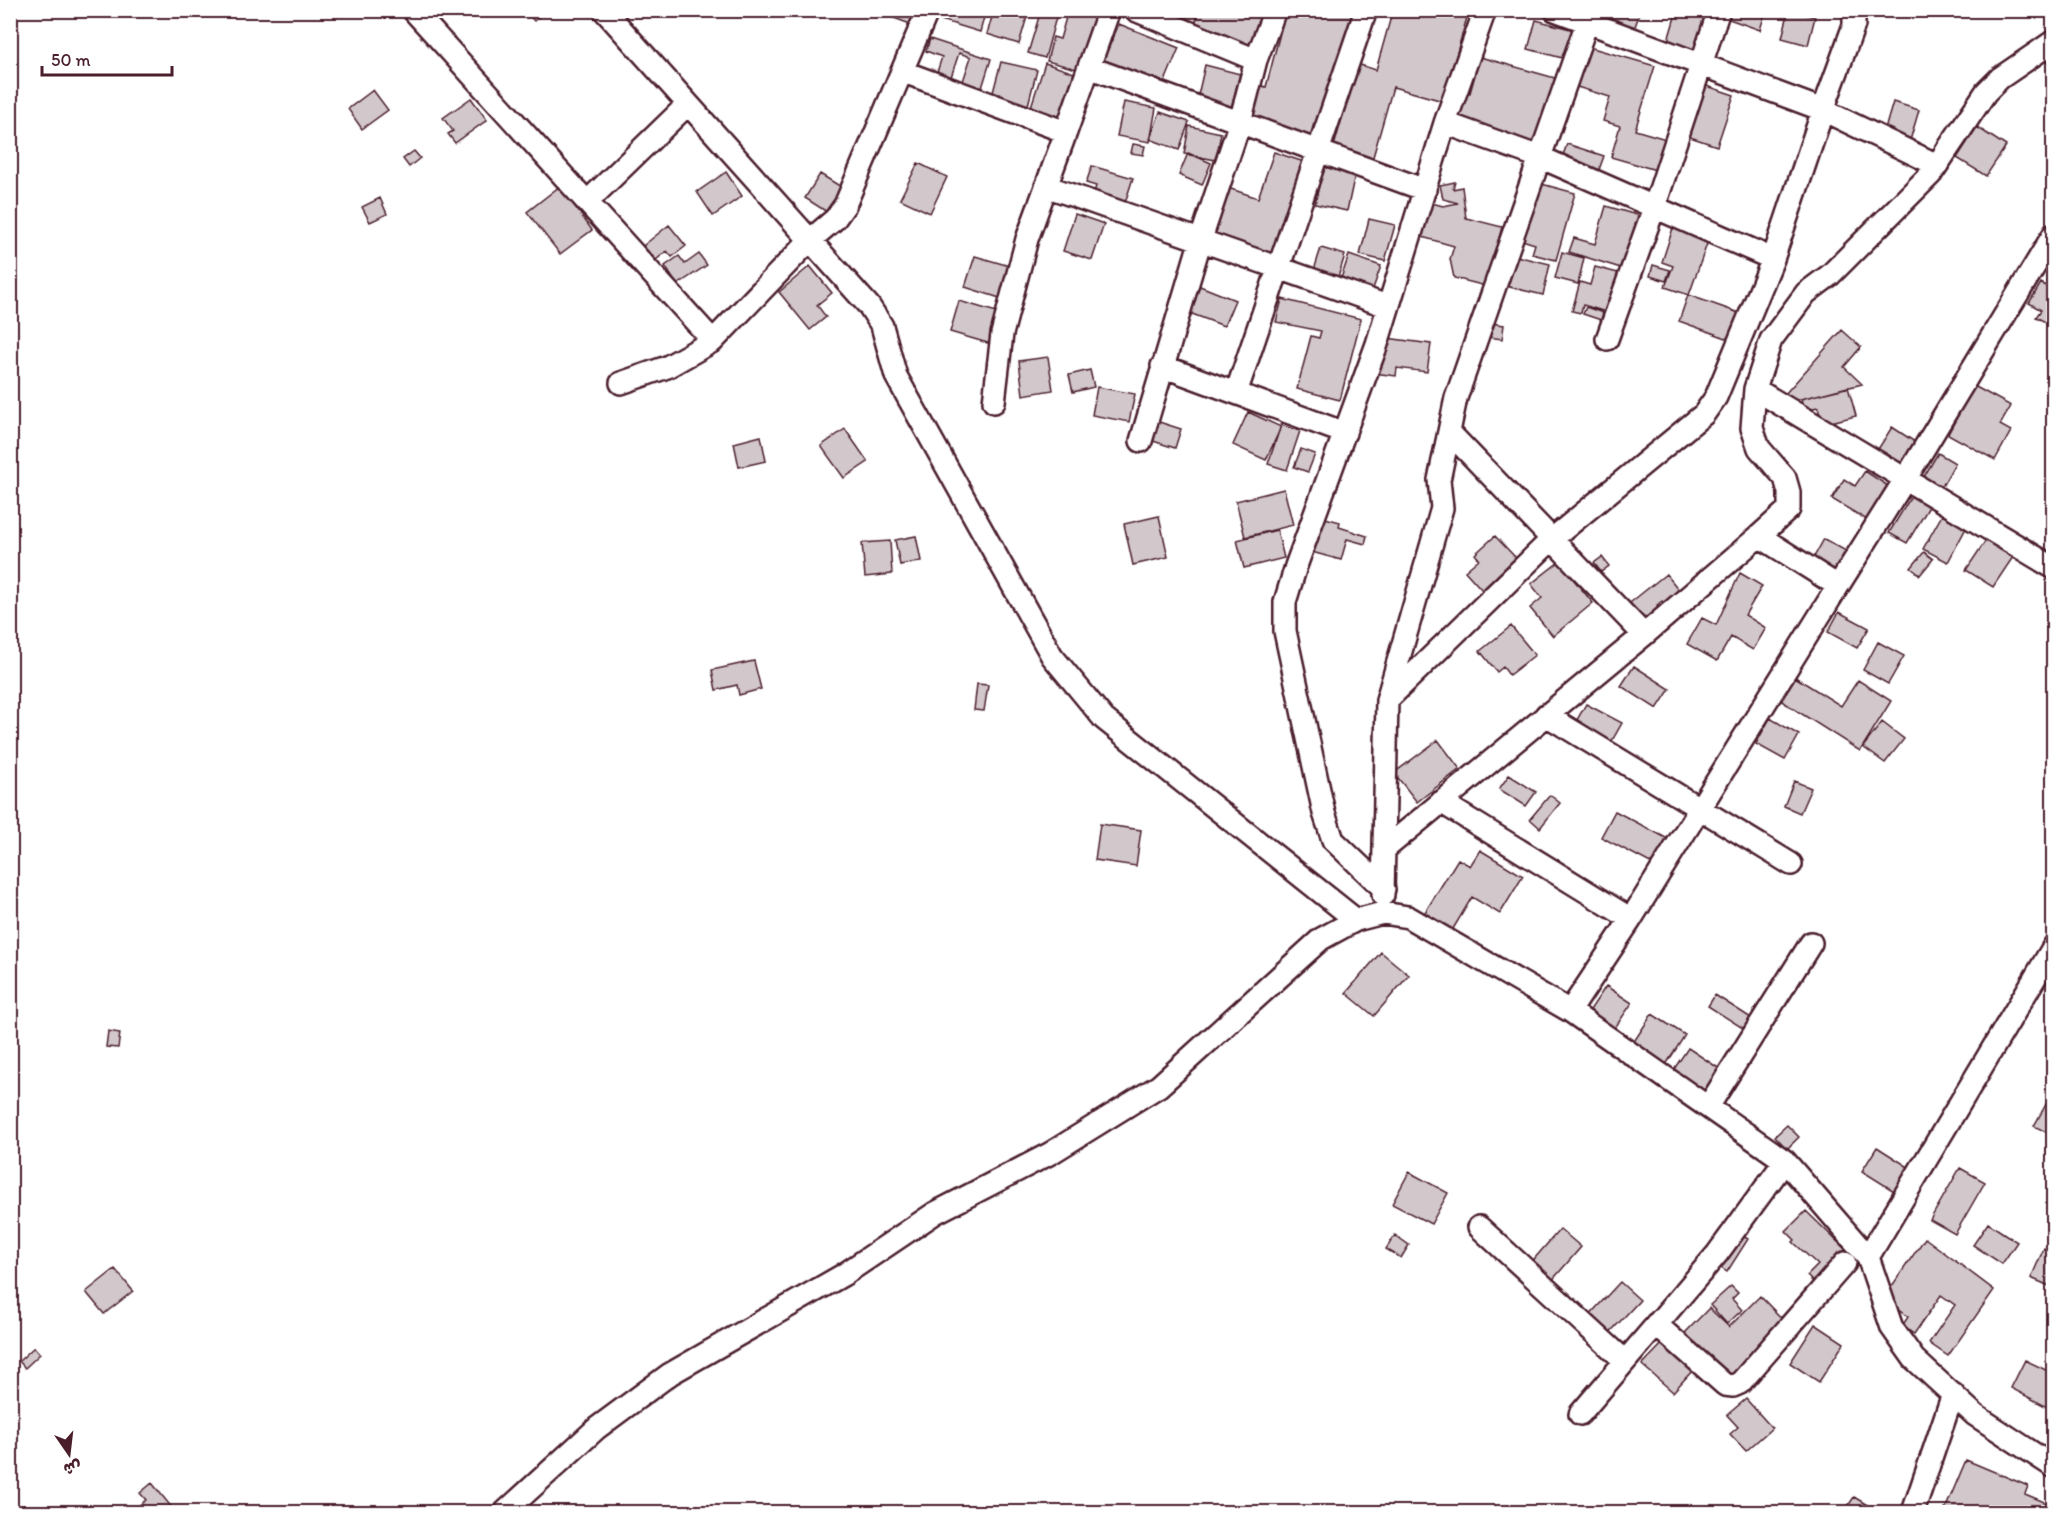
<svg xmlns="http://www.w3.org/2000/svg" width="2064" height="1523" viewBox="0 0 2064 1523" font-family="Itim,'Playpen Sans Arabic',sans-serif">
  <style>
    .building { fill: #d2c7cb; stroke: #4a1f2b; stroke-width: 1.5 }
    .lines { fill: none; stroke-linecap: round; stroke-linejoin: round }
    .minor-casing { stroke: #4a1f2b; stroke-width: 26 }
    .minor { stroke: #fff; stroke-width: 21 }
  </style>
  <rect width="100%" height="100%" fill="#fff"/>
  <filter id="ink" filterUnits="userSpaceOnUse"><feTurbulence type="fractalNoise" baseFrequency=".0167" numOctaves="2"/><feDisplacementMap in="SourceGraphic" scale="12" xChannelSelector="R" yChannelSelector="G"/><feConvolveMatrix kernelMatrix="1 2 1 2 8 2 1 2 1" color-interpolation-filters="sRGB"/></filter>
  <g filter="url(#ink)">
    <!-- building -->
    <path class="building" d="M530,10h11l2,3 -9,8 -7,-8z
      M884,10h34l-5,15 -30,-11z
      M944,10h42l-6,22 -39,-12z
      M994,10h35l-10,34 -32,-10z
      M1041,10h17l-13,48 -17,-5z
      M1068,10l28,3 -16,57 -33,-9 6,-24 7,2z
      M1199,10h68l-11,40 -63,-18z
      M1286,10h72l-33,115 -11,-2 -2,7 7,2 -4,17 -69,-18 12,-46 8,2z
      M1384,10h71l13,4 -25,87 -50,-14 -24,84 -39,-10 27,-97 19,6 16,-57z
      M1599,10h42l-11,30 -33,-23z
      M1677,10h26l10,3 -16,51 -33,-10z
      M1732,10h34l-6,20 -31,-11z
      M1789,10l26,7 -7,28 -26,-7z
      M1536,20l38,10 -8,29 -38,-10z
      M1119,24l60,24 -16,38 -60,-25z
      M930,39l61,20 -10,32 -19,-7 9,-27 -12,-4 -10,30 -14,-5 7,-21 -16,-6z
      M1589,47l66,19 -20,64 31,9 -10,31 -45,-13 9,-31 -17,-5 7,-24 -33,-10z
      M1480,57l75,21 -22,79 -81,-22 12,-43 6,1z
      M1001,62l36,8 -9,35 -36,-9z
      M1045,63l29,10 -18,52 -28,-9z
      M1205,65l35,9 -10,38 -34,-8z
      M1704,85l30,10 -17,51 -30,-10z
      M373,90l15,20 -26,19 -14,-20z
      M471,98l16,22 -32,23 -7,-9 5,-3 -10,-13z
      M1124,102l32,6 -6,34 -33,-6z
      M1893,102l26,8 -10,34 -26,-8z
      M1160,112l29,10 -10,28 -29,-11z
      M1189,126l32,7 -5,27 -32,-6z
      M1977,127l29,19 -20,30 -29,-18z
      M1133,144l12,2 -2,9 -12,-2z
      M1567,144l37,12 -8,22 -38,-9z
      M414,151l6,7 -11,9 -6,-8z
      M1274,152l33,11 -35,104 -60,-22 8,-26 -5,-1 10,-31 33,11z
      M1188,153l23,10 -9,22 -23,-10z
      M918,163l29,14 -17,36 -30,-14z
      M1092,166l41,12 -11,34 -31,-9 5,-17 -10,-3z
      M1323,167l32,7 -8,37 -32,-7z
      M726,172l16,24 -29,20 -16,-24z
      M820,174l23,14 -16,24 -22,-14z
      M1455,182l-2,7 9,-2 4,31 36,9 -16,59 -32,-8 -4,-19 4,-13 -32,-9 6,-35 15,4 15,-3 -15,-4 -3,-14z
      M1538,183l37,10 -19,67 -24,-6 3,-10 -13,-4z
      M560,186l32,44 -32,24 -33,-42z
      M380,198l7,16 -17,8 -8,-15z
      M1606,206l34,10 -16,53 -55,-17 5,-14 21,6z
      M1075,214l29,10 -12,36 -29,-9z
      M1369,219l26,6 -10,36 -25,-6z
      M669,225l17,21 -14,11 -5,-6 -16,13 -12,-15z
      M1673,228l35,13 -19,54 -24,-8 8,-21 -11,-4z
      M1321,248l24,7 -12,38 -19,-23z
      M1562,252l22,6 -6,26 -23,-6z
      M699,254l8,11 -30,20 -12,-19 14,-10 6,8z
      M1349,255l32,11 -14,40 -32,-10z
      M1512,255l38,9 -7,31 -38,-9z
      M975,256l38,11 -10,32 -38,-12z
      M1653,265l17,5 -4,11 -16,-5z
      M810,266l22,27 -15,12 9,12 -16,13 -31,-38z
      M1595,267l23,6 -12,39 -23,-7 -2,8 -9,-2 8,-29 10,3z
      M1190,282l45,18 -11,26 -45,-17z
      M2041,283l13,8v21l-7,11 -11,-6 5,-7 -12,-7z
      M1688,295l51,18 -10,26 -50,-18z
      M1282,299l79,20 -21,81 -43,-11 14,-53 8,2 2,-7 -45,-9z
      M959,301l41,12 -9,31 -41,-12z
      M1586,307l17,6 -2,7 -18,-6z
      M1491,323l13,2 -2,14 -13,-2z
      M1842,330l19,17 -17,20 18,17 -70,17 -7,-7z
      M1379,337l52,7 -4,28 -30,-4 -1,8 -22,-3z
      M1048,357l5,33 -30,5 -4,-34z
      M1090,370l4,17 -21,5 -4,-17z
      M1974,386l37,20 -11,19 11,6 -16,29 -47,-26z
      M1097,387l38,7 -6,28 -37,-7z
      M1848,387l8,29 -34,8 -4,-17 -14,3 -3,-11z
      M1248,412l33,15 -15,33 -33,-15z
      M1159,422l22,7 -6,19 -22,-7z
      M1281,425l19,6 -13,39 -19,-6z
      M1892,427l23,15 -17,27 -23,-15z
      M845,429l23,33 -24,16 -23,-32z
      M761,436l5,25 -27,6 -5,-24z
      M1301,449l14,5 -7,18 -14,-5z
      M1938,453l17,10 -15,27 -18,-10z
      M1865,471l23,15 -21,34 -35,-21 12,-20 11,7z
      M1284,489l9,36 -48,12 -9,-36z
      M1912,495l18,10 -23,38 -18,-10z
      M1942,515l24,13 -18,34 -25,-13z
      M1159,516l9,41 -35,8 -9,-41z
      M1318,516l22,6 -1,5 28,9 -2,8 -18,-5 -6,21 -33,-9z
      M1277,530l7,28 -40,10 -7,-28z
      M916,536l5,25 -21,4 -5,-25z
      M1495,536l21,22 -34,32 -17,-19 14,-12 -4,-5z
      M1988,537l27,17 -22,33 -27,-17z
      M1824,539l22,12 -14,27 -23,-12z
      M890,541l2,33 -27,3 -3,-34z
      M1924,552l9,7 -13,16 -9,-7z
      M1602,557l7,9 -8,6 -7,-9z
      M1559,562l34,41 -40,33 -23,-28 12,-10 -11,-14z
      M1740,573l22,13 -17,29 21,13 -13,22 -22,-13 -14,24 -30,-17 15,-26 14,7z
      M1666,574l18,22 -16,13 -6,-8 -5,4 7,9 -19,15 -19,-23z
      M1839,612l30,16 -12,20 -29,-16z
      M1511,626l24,29 -26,20 -6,-8 -6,5 -17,-21z
      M1878,642l26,14 -16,28 -25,-14z
      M754,661l7,28 -22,6 -2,-10 -21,5 -4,-20z
      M1634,666l36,23 -13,20 -36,-23z
      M1795,677l46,29 17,-26 33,21 -31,50 -80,-51z
      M977,684l11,1 -4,26 -10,-1z
      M1586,704l36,19 -13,23 -36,-19z
      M1770,718l29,17 -14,25 -29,-16z
      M1882,722l22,17 -19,24 -22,-16z
      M1438,740l22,29 -43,33 -23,-29z
      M1509,775l27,17 -10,14 -27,-17z
      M1794,781l17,7 -11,25 -16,-7z
      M1550,795l10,8 -20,25 -10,-9z
      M1615,811l55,29 -14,26 -55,-29z
      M1100,824l41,6 -5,36 -41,-6z
      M1480,850l43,26 -23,38 -28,-17 -22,37 -28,-17 36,-58 12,7z
      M1381,952l28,23 -35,41 -28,-23z
      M1606,986l26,17 -22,32 -26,-16z
      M1715,995l44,28 -7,11 -44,-28z
      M1652,1014l33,21 -23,36 -33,-22z
      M108,1031l12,2 -2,15 -12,-1z
      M1688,1048l38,25 -18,27 -38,-25z
      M2050,1097l4,1v38l-20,-10z
      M1787,1125l12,12 -12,12 -12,-13z
      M1877,1147l33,21 -16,23 -32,-20z
      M1960,1168l25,14 -30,52 -25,-14z
      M1409,1172l39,21 -17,31 -39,-20z
      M1806,1211l42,41 -33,32 -8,-8 11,-11 -25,-23 2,-2 -9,-9z
      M1988,1223l29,19 -15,22 -29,-19z
      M1560,1229l21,18 -32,37 -21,-18z
      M1738,1233l10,6 -21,33 -9,-6z
      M1395,1235l14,10 -8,13 -15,-9z
      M1925,1238l69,52 -46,66 -19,-13 26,-38 -14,-10 -27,39 -12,-8 6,-9 -25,-18z
      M2044,1248l10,5v35l-23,-10z
      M115,1269l18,22 -29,23 -18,-22z
      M1620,1282l20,18 -37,40 -20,-18z
      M1731,1286l7,7 -6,6 10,11 -15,14 -17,-19z
      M1760,1296l29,30 -56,55 -48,-48 24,-25 20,19z
      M1815,1324l29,19 -25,39 -29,-19z
      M1663,1343l30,27 -20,22 -31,-27z
      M34,1347l6,7 -15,14 -6,-7z
      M2025,1360l29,14v24l-5,10 -38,-20z
      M1746,1399l26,29 -26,23 -16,-17 8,-7 -11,-12z
      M1966,1460l62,26 -3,8 29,12v6h-110z
      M152,1483l21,26 -4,3h-39l16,-12 -6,-7z
      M1854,1497l25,15h-35z"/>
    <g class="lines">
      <defs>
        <path id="minor" d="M413,10l300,331
          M604,10l265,296 13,20 14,50 156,280 52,63 252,201
          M1135,10l121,50
          M1854,10v15l-31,85 114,55
          M1091,68l334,122
          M904,72l162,60 43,-122
          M1445,123l97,35 231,101
          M1046,186l341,120
          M587,202l101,-98
          M1607,339l47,-131 65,-198
          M1162,366l183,67
          M621,383l46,-16 46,-26 96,-100 26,-22 10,-14 83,-195
          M1755,389l299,179
          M1236,393l130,-383
          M994,402l8,-68 25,-95 39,-107
          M1449,432l195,203
          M1141,441l60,-202 39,-117 16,-62 19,-50
          M1838,586l68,-108 148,-244
          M1387,700l164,-160 153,-126 12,-17 57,-138 50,-149 -268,-100
          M1546,715l245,149
          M1441,802l190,117
          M1386,848l258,-213 115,-99
          M1384,889l-51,-49 -9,-27 -39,-182v-29l11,-36 81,-222 68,-221 40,-113
          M1383,895l4,-195 55,-192 -3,-28 17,-82 135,-387
          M1570,1011l61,-92 207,-333 -79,-50 30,-27v-17l-4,-14 -26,-30 -7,-20 3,-39 16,-49 35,-47 24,-18 101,-101 55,-82 14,-14 54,-37
          M1708,1107l103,-164
          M1479,1227l146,134
          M1868,1257l186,-311
          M1656,1324l69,61 8,1 7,-3 105,-120
          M1580,1414l137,-160 68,-93
          M505,1512l92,-84 73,-54 173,-99 92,-62 116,-60 108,-67 162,-147 35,-19 27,-7 25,4 162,94 215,150 83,96 24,71 22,31 61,56 79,52
          M1913,1512l40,-118"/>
      </defs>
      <!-- minor casing -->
      <use href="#minor" class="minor-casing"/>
      <!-- minor -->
      <use href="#minor" class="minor"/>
    </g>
  </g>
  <!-- margin -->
  <rect width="2064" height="1523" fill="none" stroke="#fff" stroke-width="36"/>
  <rect x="18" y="18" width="2028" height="1487" fill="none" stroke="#4a1f2b" stroke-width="2" filter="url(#ink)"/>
  <!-- north arrow -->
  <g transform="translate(69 1454) rotate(166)" stroke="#ffffff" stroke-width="4.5" paint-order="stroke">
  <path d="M0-4.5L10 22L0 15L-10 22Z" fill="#4a1f2b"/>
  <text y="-9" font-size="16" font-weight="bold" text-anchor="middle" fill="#4a1f2b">ش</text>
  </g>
  <!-- scale -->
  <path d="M42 66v9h130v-9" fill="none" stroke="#4a1f2b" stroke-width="3"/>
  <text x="51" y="66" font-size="18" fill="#4a1f2b" stroke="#ffffff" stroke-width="4.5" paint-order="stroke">50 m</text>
</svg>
